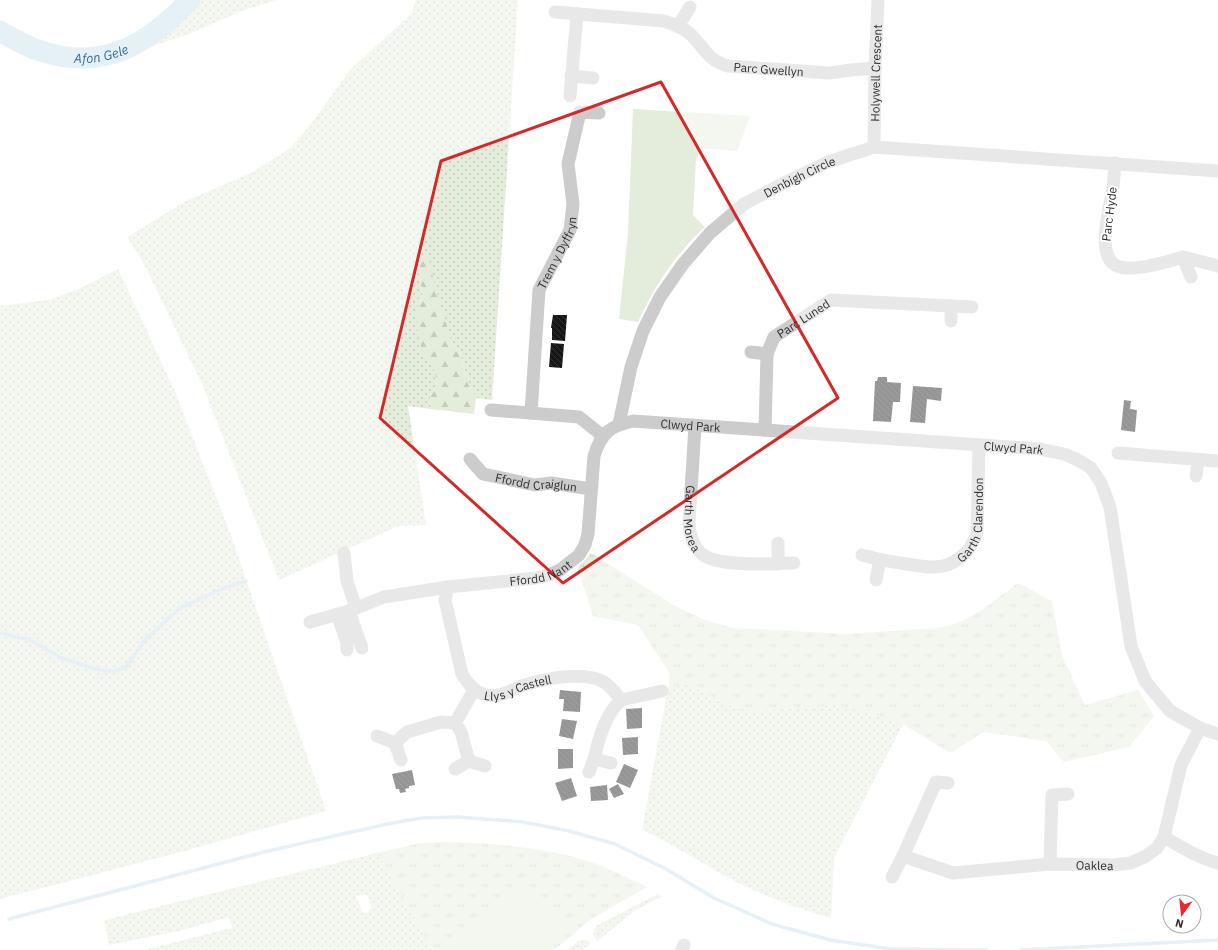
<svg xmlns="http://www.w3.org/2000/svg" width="1218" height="950" viewBox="0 0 1218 950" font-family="'IBM Plex Sans',sans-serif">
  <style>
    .grass { fill: url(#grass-dots); fill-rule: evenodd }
    .forest { fill: url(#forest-firs) }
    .park { fill: url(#park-tufts) }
    .garden { fill: #e4eddb }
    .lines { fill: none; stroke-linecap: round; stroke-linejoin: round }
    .stream { stroke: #c6ddee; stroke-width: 3.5 }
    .river { stroke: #c6ddee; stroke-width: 21 }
    .building { fill: url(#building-back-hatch) }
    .street { stroke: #ccc; stroke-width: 13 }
    .marked { fill: none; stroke: #d62828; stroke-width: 3; stroke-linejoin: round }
    .labels { text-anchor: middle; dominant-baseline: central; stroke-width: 4; stroke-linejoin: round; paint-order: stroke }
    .street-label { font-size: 12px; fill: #2f2f2f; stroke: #fff }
    .water-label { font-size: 13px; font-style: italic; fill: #376d97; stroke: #fff }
  </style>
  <defs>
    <pattern id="grass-dots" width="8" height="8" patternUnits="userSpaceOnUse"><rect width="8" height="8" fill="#e4eddb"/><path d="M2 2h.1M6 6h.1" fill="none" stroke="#c4ccbc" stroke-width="1.8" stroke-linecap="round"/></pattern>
    <pattern id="forest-firs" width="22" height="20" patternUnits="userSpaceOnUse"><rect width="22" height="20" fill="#e4eddb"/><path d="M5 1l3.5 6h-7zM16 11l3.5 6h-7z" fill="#c4ccbc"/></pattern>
    <pattern id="park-tufts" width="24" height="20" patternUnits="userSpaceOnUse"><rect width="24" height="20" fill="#e4eddb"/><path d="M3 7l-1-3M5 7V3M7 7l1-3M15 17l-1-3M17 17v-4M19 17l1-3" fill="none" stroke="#c4ccbc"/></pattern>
    <pattern id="building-back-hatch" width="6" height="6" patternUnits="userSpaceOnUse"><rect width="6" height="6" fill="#161616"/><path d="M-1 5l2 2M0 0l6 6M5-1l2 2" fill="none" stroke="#303030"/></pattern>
  </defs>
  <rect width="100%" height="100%" fill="#fff"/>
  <!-- grass -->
  <path class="grass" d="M199,0h77l-32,10 -58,25 -51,17 22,-12 18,-14z
    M416,0h102l-26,400 -16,-2 -8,-14 -8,-31 -9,-12 -33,-80 5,37 -6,10 17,58 3,18 -7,13 1,12 -23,-3 18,119 -28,1 -119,54 -77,-196 -59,-122 -16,-25 59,-36 63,-27 40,-25 20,-22 40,-56 62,-57z
    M118,269l55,118 56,143 97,281 -145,41 -181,47v-593l49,-6 32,-12z
    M683,684l8,2 39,20 22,5 85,-6 29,7 37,12 -69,134 -3,60c-34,-10 -68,-22 -100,-39 -30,-16 -58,-35 -89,-49l26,-142z
    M377,853l56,97h-289l88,-22 -3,-11 -50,14 -70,14 -5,-25zM366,894l4,6 1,8 -4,5 -5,-1 -6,-16z
    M658,894l4,2 -26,14 -39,31 -4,-7 2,-6 3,-3z
    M583,940h4l3,4 -8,6h-15l11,-9z"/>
  <!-- forest -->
  <path class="forest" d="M419,255l8,1 24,85 9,12 8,31 8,14 -2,16 -43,-5 -1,-12 7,-13 -3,-18 -11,-8 -5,-27 -1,-23 6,-10 -5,-37z"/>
  <!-- park -->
  <path class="park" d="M591,553l84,53 30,14 28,8 115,6 89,-6c34,-5 55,-26 81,-45l34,18 10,55 23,49 53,-15 16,26 -25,31 -65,15 -18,-21 -62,-9 -34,21 -47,-29 -37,-12 -29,-7 -85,6 -22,-5 -39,-20 -8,-2 -15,4 2,-14 -32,-49 -45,-9 -15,-48z
    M444,842c47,1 98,5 144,19 20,7 40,17 59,26l-59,34 -26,23 -9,6h-120l-56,-97 43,-10z"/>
  <!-- garden -->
  <path class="garden" d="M633,109l117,7 -13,35 -35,-3 -6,11 -3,56 12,12c-8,7 -16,15 -22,23 -19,21 -33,47 -45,72l-19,-3 9,-86z
    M521,878l43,48 -28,24h-79l-8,-8z"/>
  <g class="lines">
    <!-- stream -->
    <path class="stream" d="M0,633l31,7 30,18 25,8 18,5h10l12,-4 18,-26 36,-33 44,-20 22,-7
      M9,919l255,-67 123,-28 34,-6 36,-1 66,5 46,9 46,13 51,25 48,29 58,26 58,16 60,9 97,1
      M1021,950l197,-10"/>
    <!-- river -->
    <path class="river" id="s1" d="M0,31c14,8 28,17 44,21 61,19 105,-9 146,-52"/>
  </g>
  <!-- building -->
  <path class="building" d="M553,315h14l-2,26 -13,-1v-12h-1z
    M551,343l13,1 -2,24 -13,-1z
    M878,377h9v5l14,1 -1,19h-7l-2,20 -18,-1 2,-40h2z
    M913,386l29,2 -1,13 -14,-2 -2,24 -15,-1z
    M1124,400l7,1 -1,8 7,1 -2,22 -14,-2z
    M560,690l21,2 -1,20 -17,-1 1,-12h-5z
    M642,708v20l-15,1 -1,-20z
    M562,719l15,2 -4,18 -14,-3z
    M638,737v17l-15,1 -1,-17z
    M558,749h15v19l-15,1z
    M624,764l14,6 -8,18 -14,-6z
    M412,770l3,15 -6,1v2l-4,1 1,3 -6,1 -1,-4h-3l-4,-15z
    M571,778l6,18 -15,5 -7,-18z
    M618,784l6,10 -10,4 -5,-9z
    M607,785l1,15 -17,1 -1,-14z"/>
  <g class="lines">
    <!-- street -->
    <g class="street">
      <path id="s2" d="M555,12l109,9c9,3 18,6 25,12 16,14 16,26 39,33l101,7 22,-3 24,-2"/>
      <path d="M678,26l12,-19"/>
      <path d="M571,76l22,2"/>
      <path d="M570,96l7,-82"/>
      <path id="s3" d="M874,147l1,-79 3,-68"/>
      <path d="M1115,163c-1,10 -1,20 -3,30 -3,20 -20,73 14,75 17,1 40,-6 57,-11"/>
      <path d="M1191,277l-8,-20 35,9"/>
      <path d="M951,321v-15"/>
      <path d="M751,352l16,2"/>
      <path d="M491,410l88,7 24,19"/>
      <path id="s4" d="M531,413l8,-123 31,-60 3,-26 -5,-40 12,-52 19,1"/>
      <path id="s5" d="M619,424l12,-57 12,-36 17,-34 23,-33 27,-31 34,-29 42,-22 42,-20 46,-15 344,24"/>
      <path id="s6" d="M695,426l-6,97c1,11 3,23 13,31 15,13 71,10 92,9"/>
      <path id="s7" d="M765,430l2,-76 7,-17 57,-37 141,7"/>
      <path d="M1118,453l100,8"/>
      <path id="s8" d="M470,459l13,15 52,11 16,-2 40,6"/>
      <path d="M1196,476l2,-16"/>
      <path d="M344,553l3,28 9,27"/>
      <path id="s9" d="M862,555c15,4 29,7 45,9 8,1 16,3 24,3 22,1 39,-13 46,-34l2,-88"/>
      <path d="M778,564v-21"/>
      <path d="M876,580l4,-20"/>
      <path id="s10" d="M448,587l-3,13 17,74c8,14 19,24 37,21 10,-2 19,-9 29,-11 20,-6 57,-13 76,-2 7,5 12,11 17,18l41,-9"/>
      <path d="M349,611l13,37"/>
      <path d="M337,614l10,28v8"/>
      <path id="s11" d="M310,622l36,-10 38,-15 64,-10 88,-9 13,-3 11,-5 19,-15 6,-10 3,-11 6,-78c7,-23 16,-30 39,-35l407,28 24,5 14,6 13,8 10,15 9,24 21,139 14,35 25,30 30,17 18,6"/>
      <path d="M455,723l6,9 8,29 16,5"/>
      <path d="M377,736l18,7 12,-11 34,-10 14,1 19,-33"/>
      <path d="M395,743l6,17"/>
      <path d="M611,763l-17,-4c5,-21 11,-44 27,-59"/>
      <path d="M455,769l14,-8"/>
      <path d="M589,772l5,-13"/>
      <path id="s12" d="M948,783l-12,-1 -33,74 50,17 97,-9 63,1 18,-2 15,-7 11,-8 7,-11 17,-72 19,-37"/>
      <path d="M1164,837c17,10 35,21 54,26"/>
      <path d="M1050,864l2,-69 16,-1"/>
      <path d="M892,877l11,-21"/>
      <path d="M682,950l2,-5"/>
    </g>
  </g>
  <!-- marked area -->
  <path d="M0 0H1218V950H0ZM661,82l177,316 -275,185 -183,-165 61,-257z" fill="#fff" fill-opacity=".55" fill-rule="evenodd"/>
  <path class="marked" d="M661,82l177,316 -275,185 -183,-165 61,-257z"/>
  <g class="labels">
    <!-- street labels -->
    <g class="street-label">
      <text stroke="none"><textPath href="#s2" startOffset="230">Parc Gwellyn</textPath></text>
      <text stroke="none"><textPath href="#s3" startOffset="74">Holywell Crescent</textPath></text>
      <text stroke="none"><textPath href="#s5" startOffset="322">Denbigh Circle</textPath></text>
      <text transform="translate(1109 214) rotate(-83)">Parc Hyde</text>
      <text stroke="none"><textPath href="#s4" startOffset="165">Trem y Dyffryn</textPath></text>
      <text stroke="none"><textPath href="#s7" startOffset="129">Parc Luned</textPath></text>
      <text stroke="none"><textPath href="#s11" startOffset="496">Clwyd Park</textPath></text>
      <text stroke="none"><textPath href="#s11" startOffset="820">Clwyd Park</textPath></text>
      <text stroke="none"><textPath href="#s8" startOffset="74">Ffordd Craiglun</textPath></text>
      <text stroke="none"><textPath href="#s6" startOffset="93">Garth Morea</textPath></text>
      <text stroke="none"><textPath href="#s9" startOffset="143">Garth Clarendon</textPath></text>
      <text stroke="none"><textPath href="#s11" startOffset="237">Ffordd Nant</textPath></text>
      <text stroke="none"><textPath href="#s10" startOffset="155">Llys y Castell</textPath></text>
      <text stroke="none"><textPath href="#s12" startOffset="288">Oaklea</textPath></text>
    </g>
    <!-- water labels -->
    <g class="water-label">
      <text stroke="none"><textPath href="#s1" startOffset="107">Afon Gele</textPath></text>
    </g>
  </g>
  <!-- north arrow -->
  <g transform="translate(1182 914) rotate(195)"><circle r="19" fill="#ffffff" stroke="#acacac"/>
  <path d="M0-3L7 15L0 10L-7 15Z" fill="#f22529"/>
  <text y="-6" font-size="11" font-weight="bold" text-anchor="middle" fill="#2f2f2f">N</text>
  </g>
</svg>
